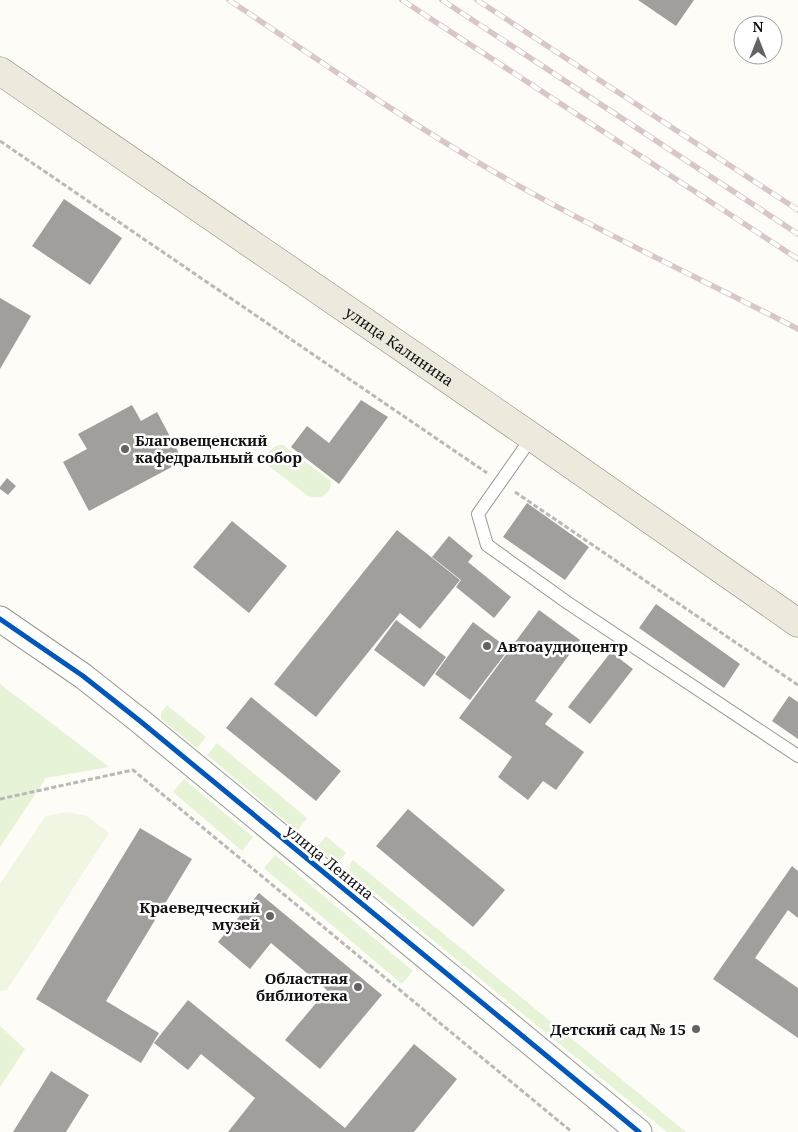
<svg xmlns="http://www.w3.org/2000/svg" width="798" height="1132" viewBox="0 0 798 1132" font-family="'Noto Serif',serif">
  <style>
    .green { fill: #e7f3d7 }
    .pitch { fill: #f0f6e1 }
    .building { fill: #a19f9c }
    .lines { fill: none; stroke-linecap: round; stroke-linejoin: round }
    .lane-casing { stroke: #979795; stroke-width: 14 }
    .street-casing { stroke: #979795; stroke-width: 27 }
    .primary-casing { stroke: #858482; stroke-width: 29 }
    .path { stroke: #b9b9b8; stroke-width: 3; stroke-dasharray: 5 2.5; stroke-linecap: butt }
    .lane { stroke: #fffffe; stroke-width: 12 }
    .street { stroke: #fffffe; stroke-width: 25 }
    .primary { stroke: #ede9dc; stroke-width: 28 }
    .rail-casing { stroke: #d9c6c7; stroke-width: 5.5 }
    .rail { stroke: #fff; stroke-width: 4; stroke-dasharray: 11; stroke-linecap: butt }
    .cycleway-casing { stroke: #fff; stroke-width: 8 }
    .cycleway { stroke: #0057b8; stroke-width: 5 }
    .poi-dot { fill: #646362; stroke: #fff; stroke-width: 2 }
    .labels { text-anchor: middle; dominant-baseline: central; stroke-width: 5; stroke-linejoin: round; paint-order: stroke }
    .street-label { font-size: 15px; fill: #111; stroke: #fff }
    .poi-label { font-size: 15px; font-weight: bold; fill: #111; stroke: #fff; text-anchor: end }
  </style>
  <rect width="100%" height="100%" fill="#fdfcf7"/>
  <!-- green -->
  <path class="green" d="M278,445h5l48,36 -1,9c-7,7 -11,9 -22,6l-42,-32c0,-10 3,-15 12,-19z
    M0,684l109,83 -63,11 -46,69z
    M167,705l39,32 -9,11 -36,-29v-6z
    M217,743l90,75 -10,13 -90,-76z
    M184,779l69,58 -11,14 -69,-59z
    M326,836l20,17 -5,6 -8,2 -16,-14z
    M275,855l138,116 -11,13 -138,-116z
    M353,860l333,272h-19l-316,-259c-2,-5 -2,-8 2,-13z
    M0,1026l25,23 -25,38z"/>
  <!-- pitch -->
  <path class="pitch" d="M67,812l20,4 22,17 -102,157 -7,1v-107l46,-68z"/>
  <!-- building -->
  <path class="building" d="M638,0h56l-18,26z
    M64,199l58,39 -32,47 -58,-39z
    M0,298l31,18 -31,53z
    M361,400l27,17 -49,67 -48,-37 16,-21 22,17z
    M132,405l9,16 16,-9 26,49 -94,50 -26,-49 24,-13 -9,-15z
    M7,478l9,8 -8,9 -8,-6v-2z
    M527,503l62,44 -24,33 -62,-43z
    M232,521l55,45 -38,47 -56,-46z
    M397,530l63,50 -40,49 -20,-16 -84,104 -42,-33z
    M449,536l24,20 -5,6 43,35 -17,21 -38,-31 5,-7 -29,-23z
    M656,604l84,60 -16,24 -85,-60z
    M539,610l41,30 -45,61 18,13 -8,10 39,28 -28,38 -13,-9 -15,19 -30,-23 14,-20 -53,-39z
    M396,620l50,37 -22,30 -50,-37z
    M473,622l36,27 -39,51 -35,-26z
    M611,652l22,17 -43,55 -22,-17z
    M789,696l9,6v37l-26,-18z
    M251,697l90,74 -25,30 -90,-73z
    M408,809l97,81 -32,37 -97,-81z
    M140,828l52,31 -86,142 53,32 -18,30 -105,-64z
    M792,866l6,5v47l-10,-8 -33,48 43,30v50l-85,-59z
    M259,893l123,102 -62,74 -35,-29 42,-50 -56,-47 -21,26 -32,-27z
    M188,1000l157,128 69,-84 43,35 -43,53h-186l27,-34 -54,-44 -13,16 -34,-27z
    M51,1071l38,24 -23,37h-53z"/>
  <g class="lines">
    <defs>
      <path id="lane" d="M532,437l-54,77 9,31 81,58 230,153"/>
      <path id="street" d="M0,619l83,57 57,45 499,411"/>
      <g id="primary">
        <path id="s1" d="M0,71l532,366 266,186"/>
      </g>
    </defs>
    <!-- lane casing -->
    <use href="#lane" class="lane-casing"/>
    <!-- street casing -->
    <use href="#street" class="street-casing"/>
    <!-- primary casing -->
    <use href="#primary" class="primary-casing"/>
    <!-- path -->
    <path class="path" d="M0,141l487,332
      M515,492l283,193
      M0,799l133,-29 439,362"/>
    <!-- lane -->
    <use href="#lane" class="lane"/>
    <!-- street -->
    <use href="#street" class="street"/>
    <!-- primary -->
    <use href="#primary" class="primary"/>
    <defs>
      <path id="rail" d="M229,0c88,59 175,120 267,173 98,56 201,104 302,156
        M402,0l396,259
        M442,0l356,234
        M477,0l321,210"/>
    </defs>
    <!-- rail casing -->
    <use href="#rail" class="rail-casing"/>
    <!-- rail -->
    <use href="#rail" class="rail"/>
    <defs>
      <path id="cycleway" d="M0,619l83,57 57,45 499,411"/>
    </defs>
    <!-- cycleway casing -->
    <use href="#cycleway" class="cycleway-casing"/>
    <!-- cycleway -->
    <use href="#cycleway" class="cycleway"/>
  </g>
  <!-- markers -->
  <g class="poi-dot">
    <circle cx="125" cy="449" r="5"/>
    <circle cx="487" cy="646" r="5"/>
    <circle cx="270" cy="916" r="5"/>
    <circle cx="358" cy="987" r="5"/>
    <circle cx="696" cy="1029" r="5"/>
  </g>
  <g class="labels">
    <!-- street labels -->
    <g class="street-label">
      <text stroke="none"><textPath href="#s1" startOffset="485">улица Калинина</textPath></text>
      <text transform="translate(330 862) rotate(39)">улица Ленина</text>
    </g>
    <!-- poi labels -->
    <g class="poi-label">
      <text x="135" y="440" text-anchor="start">Благовещенский<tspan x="135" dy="17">кафедральный собор</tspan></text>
      <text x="497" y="646" text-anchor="start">Автоаудиоцентр</text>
      <text x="260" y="907">Краеведческий<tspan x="260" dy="17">музей</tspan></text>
      <text x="348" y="978">Областная<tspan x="348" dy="17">библиотека</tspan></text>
      <text x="686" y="1029">Детский сад № 15</text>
    </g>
  </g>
  <!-- north arrow -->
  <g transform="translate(758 40)"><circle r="24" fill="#ffffff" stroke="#a0a0a0"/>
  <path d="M0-4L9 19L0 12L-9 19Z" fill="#646362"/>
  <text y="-8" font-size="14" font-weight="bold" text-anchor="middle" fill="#111111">N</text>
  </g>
</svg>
